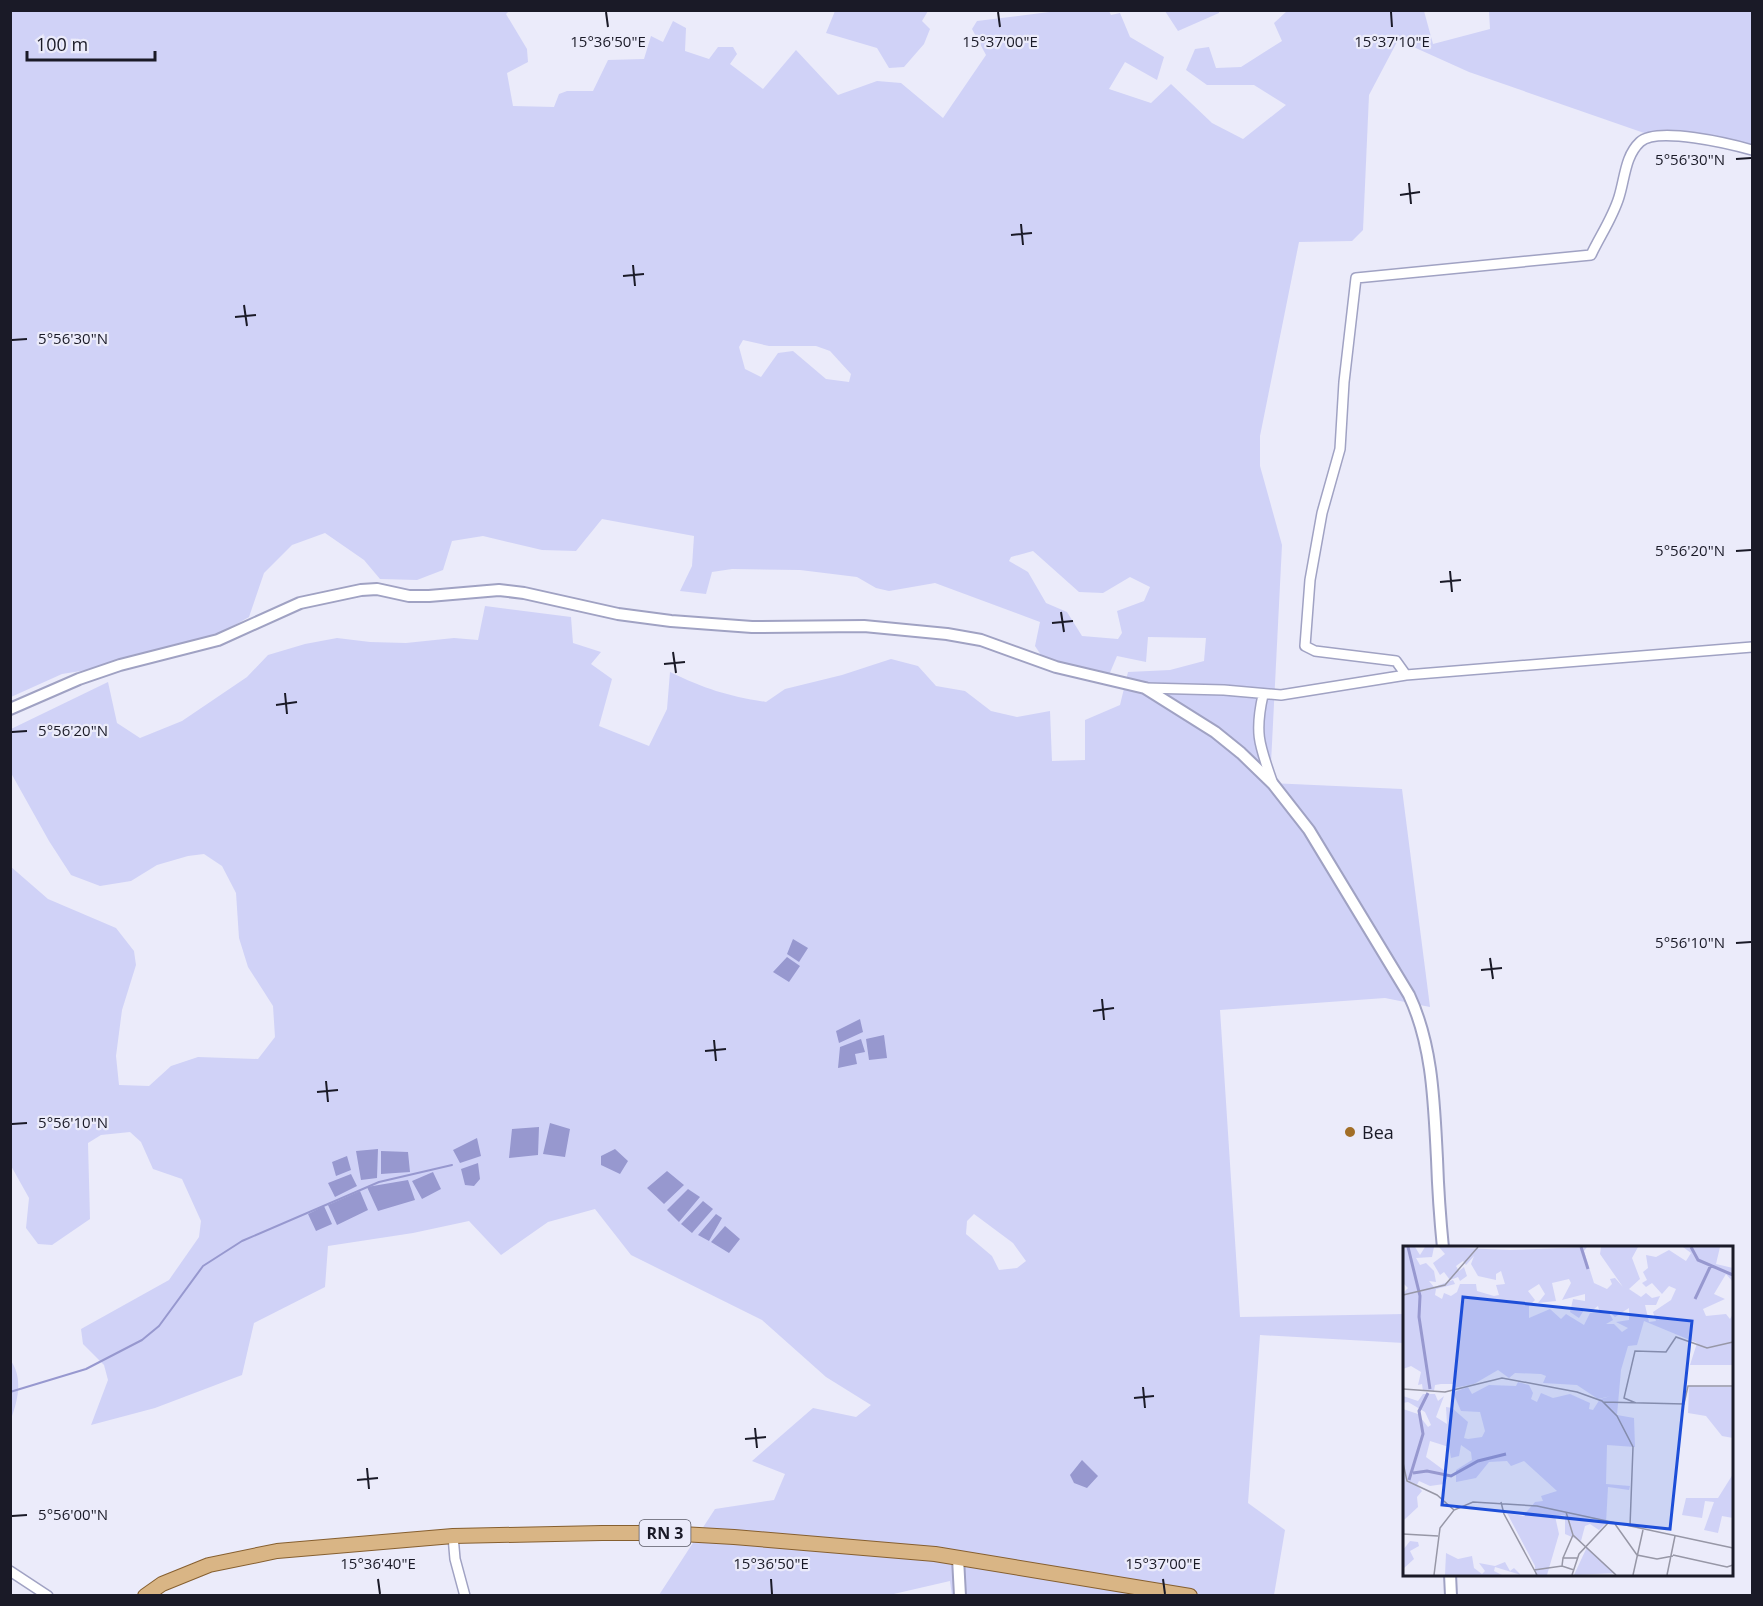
<svg xmlns="http://www.w3.org/2000/svg" width="1763" height="1606" viewBox="0 0 1763 1606" font-family="'Open Sans',sans-serif">
  <style>
    .green { fill: #d0d2f7; fill-rule: evenodd }
    .water { fill: #9798cf }
    .lines { fill: none; stroke-linecap: round; stroke-linejoin: round }
    .stream { stroke: #9798cf; stroke-width: 2 }
    .minor-casing { stroke: #a0a2c3; stroke-width: 12 }
    .tertiary-casing { stroke: #a0a2c3; stroke-width: 14 }
    .primary-casing { stroke: #865f2f; stroke-width: 16 }
    .minor { stroke: #fff; stroke-width: 9 }
    .tertiary { stroke: #fff; stroke-width: 10 }
    .primary { stroke: #d9b585; stroke-width: 14 }
    .ticks { fill: none; stroke: #1a1a27; stroke-width: 2 }
    .poi-dot { fill: #a26e26; stroke: #ebebfa; stroke-width: 2 }
    .labels { text-anchor: middle; dominant-baseline: central; stroke-width: 4.5; stroke-linejoin: round; paint-order: stroke }
    .shield { fill: #ebebfa; stroke: #595966; stroke-width: 1.5 }
    .shield-label { font-size: 16px; font-weight: bold; fill: #1a1a27 }
    .poi-label { font-size: 18px; fill: #1a1a27; stroke: #ebebfa; text-anchor: start }
    .inset-river { fill: none; stroke: #9798cf; stroke-width: 3 }
    .inset-road { fill: none; stroke: #9797a6; stroke-width: 1.5 }
    .view { fill: #1d4ed8; fill-opacity: 0.15; stroke: #1d4ed8; stroke-width: 3 }
    .inset-edge { fill: none; stroke: #1a1a27; stroke-width: 3 }
    .ticks-label { font-size: 15px; text-anchor: middle; fill: #1a1a27; stroke: #ebebfa; stroke-width: 4.5; stroke-linejoin: round; paint-order: stroke }
  </style>
  <rect width="100%" height="100%" fill="#ebebfa"/>
  <!-- green -->
  <path class="green" d="M11,11h498l-3,3 21,35 1,13 -21,11 6,33 41,1 5,-13 8,-3h26l15,-31 36,-1 7,-23 12,6 10,-21 13,7 -1,23 24,8 9,-12h15l4,7 -7,10 33,25 33,-39 42,45 39,-14 24,2 42,35 43,-63 -14,-26 5,-8 80,-10h52l2,4 9,-2 10,24 34,20 -7,23 -32,-18 -16,27 42,14 20,-19 41,39 31,16 43,-34 -32,-20h-47l-21,-15 9,-21 14,-2 7,21 25,-1 41,-26 -8,-18 13,-12h137l9,33 57,-15 -1,-18h263v139l-105,-16 -178,-62 -71,-32 -29,55 -6,135 -11,11 -53,1 -39,194v30l22,79 -12,238 132,6 28,218 -45,-9 -165,12 20,307 164,-3v29l-144,-8 -12,168 37,27 -11,65 -322,1 -2,-15 -65,15 -226,-1 56,-86 59,-9 11,-26 -33,-13 61,-53 43,9 15,-12 -45,-28 -64,-57 -131,-65 -36,-46 -47,13 -47,33 -32,-34 -56,12 -85,13 -3,41 -71,36 -12,52 -87,33 -64,17 17,-45 -4,-15 -21,-21 -2,-15 88,-49 30,-43 2,-16 -19,-42 -29,-10 -12,-27 -11,-10 -29,3 -13,8 2,76 -38,26 -14,-1 -12,-16 3,-30 -19,-34v-298l38,33 68,29 18,23 2,14 -14,45 -6,46 3,29 30,1 22,-20 27,-9 60,2 17,-22 -2,-31 -25,-39 -9,-29 -3,-45 -14,-27 -18,-12 -16,2 -31,9 -26,16 -31,5 -29,-11 -22,-34 -38,-68v-44l97,-47 9,41 23,15 42,-17 65,-44 21,-22 37,-11 32,-6 33,4 36,1 48,-5 24,2 7,-34 86,11 2,26 28,9 -10,12 21,15 -13,47 50,20 18,-37 3,-37c35,17 58,24 96,30l19,-13 57,-14 49,-16 27,7 18,20 29,5 26,20 26,6 33,-6 2,50 33,-1v-40l35,-15 8,-33 42,-2 34,-9 2,-23 -58,-1 -2,25 -29,-6 -8,19 -64,-14 -10,-15 5,-24 -105,-39 -46,8 -13,-3 -19,-11 -57,-7 -68,-1 -20,3 -6,22 -26,-3 12,-25 2,-30 -92,-17 -26,32 -34,-1 -59,-14 -31,5 -9,29 -26,10 -37,-1 -16,-19 -39,-27 -33,12 -28,28 -15,44 -40,23 -60,20 -87,14 -51,23zM743,340l26,6h47l14,5 21,23 -2,8 -23,-3 -33,-28 -15,2 -17,24 -16,-8 -6,-22zM1033,551l46,41 24,1 27,-16 20,10 -6,14 -27,10 5,22 -4,6 -36,-3 -15,-24 -21,-9 -18,-31 -19,-11 2,-4zM974,1214l39,29 13,18 -9,7 -18,2 -7,-14 -26,-22 1,-13z
    M835,11h93l-6,10 8,8 -6,15 -20,23 -15,1 -12,-20 -51,-15z
    M1165,11h54v2l-41,18z
    M11,1361c12,17 7,39 0,58z"/>
  <!-- water -->
  <path class="water" d="M793,939l15,9 -9,14 -12,-8z
    M787,957l13,9 -11,16 -16,-10z
    M860,1019l3,13 -24,11 -3,-12z
    M884,1035l3,23 -18,2 -3,-21z
    M861,1039l4,13 -10,2 2,10 -19,4 2,-21z
    M550,1123l20,6 -5,28 -22,-3z
    M539,1127l-1,28 -29,3 3,-29z
    M477,1138l4,18 -21,7 -7,-13z
    M378,1149l-1,29 -16,2 -5,-29z
    M615,1149l13,12 -8,13 -19,-9v-9z
    M381,1151l27,1 2,20 -29,2z
    M347,1156l4,14 -15,6 -4,-14z
    M478,1163l2,16 -6,7 -9,-1 -4,-16z
    M667,1171l17,14 -20,19 -17,-16z
    M433,1172l8,17 -19,10 -10,-18z
    M351,1174l6,12 -22,11 -7,-14z
    M408,1180l7,20 -37,11 -11,-24z
    M688,1189l12,8 -21,25 -12,-12z
    M360,1191l8,19 -31,15 -9,-20z
    M703,1201l10,8 -21,24 -11,-9z
    M324,1206l8,18 -16,7 -8,-17z
    M716,1214l6,4 -13,23 -11,-6z
    M725,1226l15,13 -11,14 -18,-11z
    M1082,1460l16,16 -11,12 -13,-5 -4,-8z"/>
  <g class="lines">
    <!-- stream -->
    <path class="stream" d="M10,1392l76,-23 56,-29 17,-14 44,-60 39,-25 137,-59 73,-17"/>
    <defs>
      <path id="minor" d="M1406,675l-10,-14 -81,-10 -10,-5 5,-66 12,-67 18,-64 4,-67 12,-104 235,-23c9,-19 22,-38 28,-58 6,-19 6,-41 21,-55 17,-16 91,2 112,8
        M1145,688l79,2 57,5 125,-20 346,-28
        M1263,695c-9,40 -3,51 10,89
        M453,1536l2,23 10,37
        M10,1571l38,25"/>
      <path id="tertiary" d="M10,709l69,-30 41,-14 98,-25 82,-37 61,-13 16,-1 32,7h20l70,-6 25,3 94,21 53,7 81,6 112,-1 83,8 34,6 75,27 89,21 70,44 26,21 32,31 36,46 100,165c24,51 25,109 28,164 1,30 3,59 6,89
        M958,1558l2,38
        M1450,1574l1,22"/>
      <path id="primary" d="M145,1596l17,-12 47,-19 68,-14 176,-15 149,-3h62l70,4 201,17 255,42"/>
    </defs>
    <!-- minor casing -->
    <use href="#minor" class="minor-casing"/>
    <!-- tertiary casing -->
    <use href="#tertiary" class="tertiary-casing"/>
    <!-- primary casing -->
    <use href="#primary" class="primary-casing"/>
    <!-- minor -->
    <use href="#minor" class="minor"/>
    <!-- tertiary -->
    <use href="#tertiary" class="tertiary"/>
    <!-- primary -->
    <use href="#primary" class="primary"/>
  </g>
  <!-- ticks -->
  <path class="ticks" d="M606,12l2,15M998,12l2,15M1391,12l1,15M1736,159l15,-1M1409,183l2,21M1400,195l20,-3M1021,224l2,21M1011,235l21,-2M633,265l2,21M623,276l21,-2M244,305l3,21M235,317l21,-2M12,340l15,-1M1736,551l15,-1M1450,571l2,21M1440,582l21,-2M1061,612l3,20M1052,623l21,-2M673,652l3,21M664,664l21,-2M285,693l2,21M276,705l21,-3M12,732l15,-1M1736,943l15,-1M1490,958l3,21M1481,970l21,-2M1102,999l2,21M1093,1011l21,-3M714,1040l2,21M705,1051l21,-2M326,1081l2,21M317,1092l21,-2M12,1124l15,-1M1143,1387l2,21M1134,1398l20,-2M755,1428l2,20M745,1439l21,-2M367,1468l2,21M357,1480l21,-2M12,1516l15,-1M378,1579l2,15M771,1579l1,15M1163,1579l2,15"/>
  <!-- markers -->
  <circle class="poi-dot" cx="1350" cy="1132" r="6"/>
  <g class="labels">
    <!-- shield labels -->
    <rect class="shield" x="639.5" y="1520" width="51" height="26" rx="4.5"/>
    <g class="shield-label">
      <text x="665" y="1533">RN 3</text>
    </g>
    <!-- poi labels -->
    <g class="poi-label">
      <text x="1362" y="1132">Bea</text>
    </g>
  </g>
  <!-- overview -->
  <g transform="translate(1403 1246)">
    <rect width="330" height="330" fill="#ebebfa"/>
    <path d="M0,1h12l5,8 5,-8h9l-2,10 -16,1 4,7 6,-2 8,8 2,11 -7,-1 5,6 19,-7 2,4 -19,5 -1,6 7,4 2,-6 7,3 6,-4 3,-8h16l1,7 17,5 5,-1 -3,-10 9,-1 -4,-13 -5,3v6l-18,-4 -7,-12 3,-8 -8,9 -3,-4 -7,5 3,5 5,-4 3,9 -7,5 -2,-4 -8,3 -6,-8 -4,3 -7,-12 12,-9 -6,-7 71,3 77,-3 -3,4 10,32 13,6 5,-5 -2,-5 5,-1 8,9 -23,-33 1,-7h37l-6,11 8,21 -11,10 12,8 5,-4 6,5 8,-2 -4,9h-11l4,17 7,-1 -3,-9 18,-12 5,-11 -7,-3 -7,8 -10,-11 -6,4 -4,-4 5,-3 -4,-8 5,-4 -2,-13 10,2 13,-7 17,11 5,-8 -8,-6h37l-4,17 17,4v14l-7,-8 -12,20 11,5 -22,10 3,7 20,-2 4,5 3,-5v51h-43l7,-22 -53,-22 -7,24 -9,1 -7,24 -4,45 17,3 1,29 -28,-2 -1,39 24,2 -1,4 -21,-3 -2,36 -7,7 -9,-6 -5,2 -4,15 -16,-7v-19l-10,1 4,18 -12,41h-12v-9l-28,-53 16,3 12,-14 8,-1 -2,-5 16,-5 -33,-30 -13,5 -4,-5 -18,1 -13,16 -20,4v-12l16,-10 -1,-8 -10,-7 -2,11 -8,2 -2,-11 -19,-6 -4,16 19,14 2,7 -3,6 -14,2 -11,-5 -2,4 5,6 -5,6 1,10 -15,14v-112l15,5 10,13 3,-2 -6,-13 -17,-10 -5,1v-7l15,5 5,-7h12l3,7 6,-5 -8,21 11,7 -1,-17 6,1 16,14 -4,16 4,1 14,-2 3,-6 -5,-19 -19,-1 -7,-16v-3l14,-5 4,7 17,-9 27,1 2,-4 11,3 4,8 -2,6 6,3 4,-9 12,5 17,-4 20,9 -1,6 4,1 7,-11 11,-3 -13,3 -21,-14 -34,-2 3,-7 -5,-2 -26,-1 -6,5 -11,-8 -24,14 -20,4 -1,-4h-12l-6,1 -1,6h-11l-1,-7 -4,1 3,-13 -10,-6 -8,3v-76l5,-5 -5,-5zM166,33l2,4 -9,17 23,-6v7l-12,-2 -3,13 9,6 5,-8 6,2 8,-6 2,7h-10l-6,12 -18,-11 -5,5 -11,-10 -21,9v-12l6,-6 -7,-9 11,-7 6,10 -7,9 18,-2 -4,-18zM226,62v12l-13,2 12,6 -6,4 -8,-8h-8l7,-4 -5,-9 7,6zM286,140l44,1v51l-11,-2 -16,-20 -18,-3zM330,228v44l-11,-2 -4,17 -14,-3 10,-28 -9,-1 -3,17 -20,-3 4,-17h32zM7,295l8,1 1,4 -9,5 4,8 -11,10v-19zM184,301l28,26 -41,2zM43,307l12,6 14,-3 2,12 8,6 3,-3 -6,-8 16,3 10,-4 5,9 4,-3 7,7 -26,-8 -1,4 8,4h-57z" fill="#d0d2f7" fill-rule="evenodd"/>
    <path class="inset-river" d="M5,1l12,49 -1,21 11,72M178,1l7,22M288,1l7,13 35,15M292,53l16,-34M10,227l14,-2 24,5 27,-15 28,-7M6,234l14,-46 -4,-23 9,-18"/>
    <path class="inset-road" d="M0,49l42,-10 33,-38M0,143l42,3 57,-14 75,14 25,9 15,15 16,31 -3,79M200,156l81,2 4,-18h45M233,157l-12,-5 11,-47 31,1 10,-15 31,11 26,-6M0,217l4,18 30,14 17,15M98,256l3,12 33,61M163,266l7,23 43,40M212,278l22,31 20,4 16,-3M0,288l35,2M270,309l54,12 6,-2M160,312l10,-23M159,320l1,-8h14M131,324l28,-4 12,4M31,329l6,-47 14,-18 19,-8 64,4 196,42M169,329l7,-21 29,-31M230,329l10,-45M264,329l8,-39"/>
    <path class="view" d="M60,51l229,24 -22,208 -228,-24z"/>
    <rect width="330" height="330" class="inset-edge"/>
  </g>
  <g class="ticks-label">
    <text x="608" y="47">15°36'50"E</text>
    <text x="1000" y="47">15°37'00"E</text>
    <text x="1392" y="47">15°37'10"E</text>
    <text x="1690" y="165">5°56'30"N</text>
    <text x="73" y="344">5°56'30"N</text>
    <text x="1690" y="556">5°56'20"N</text>
    <text x="73" y="736">5°56'20"N</text>
    <text x="1690" y="948">5°56'10"N</text>
    <text x="73" y="1128">5°56'10"N</text>
    <text x="73" y="1520">5°56'00"N</text>
    <text x="378" y="1569">15°36'40"E</text>
    <text x="771" y="1569">15°36'50"E</text>
    <text x="1163" y="1569">15°37'00"E</text>
  </g>
  <!-- border -->
  <rect width="1763" height="1606" fill="none" stroke="#1a1a27" stroke-width="24"/>
  <!-- scale -->
  <path d="M27 51v9h128v-9" fill="none" stroke="#1a1a27" stroke-width="3"/>
  <text x="36" y="51" font-size="18" fill="#1a1a27" stroke="#ebebfa" stroke-width="4.5" paint-order="stroke">100 m</text>
</svg>
